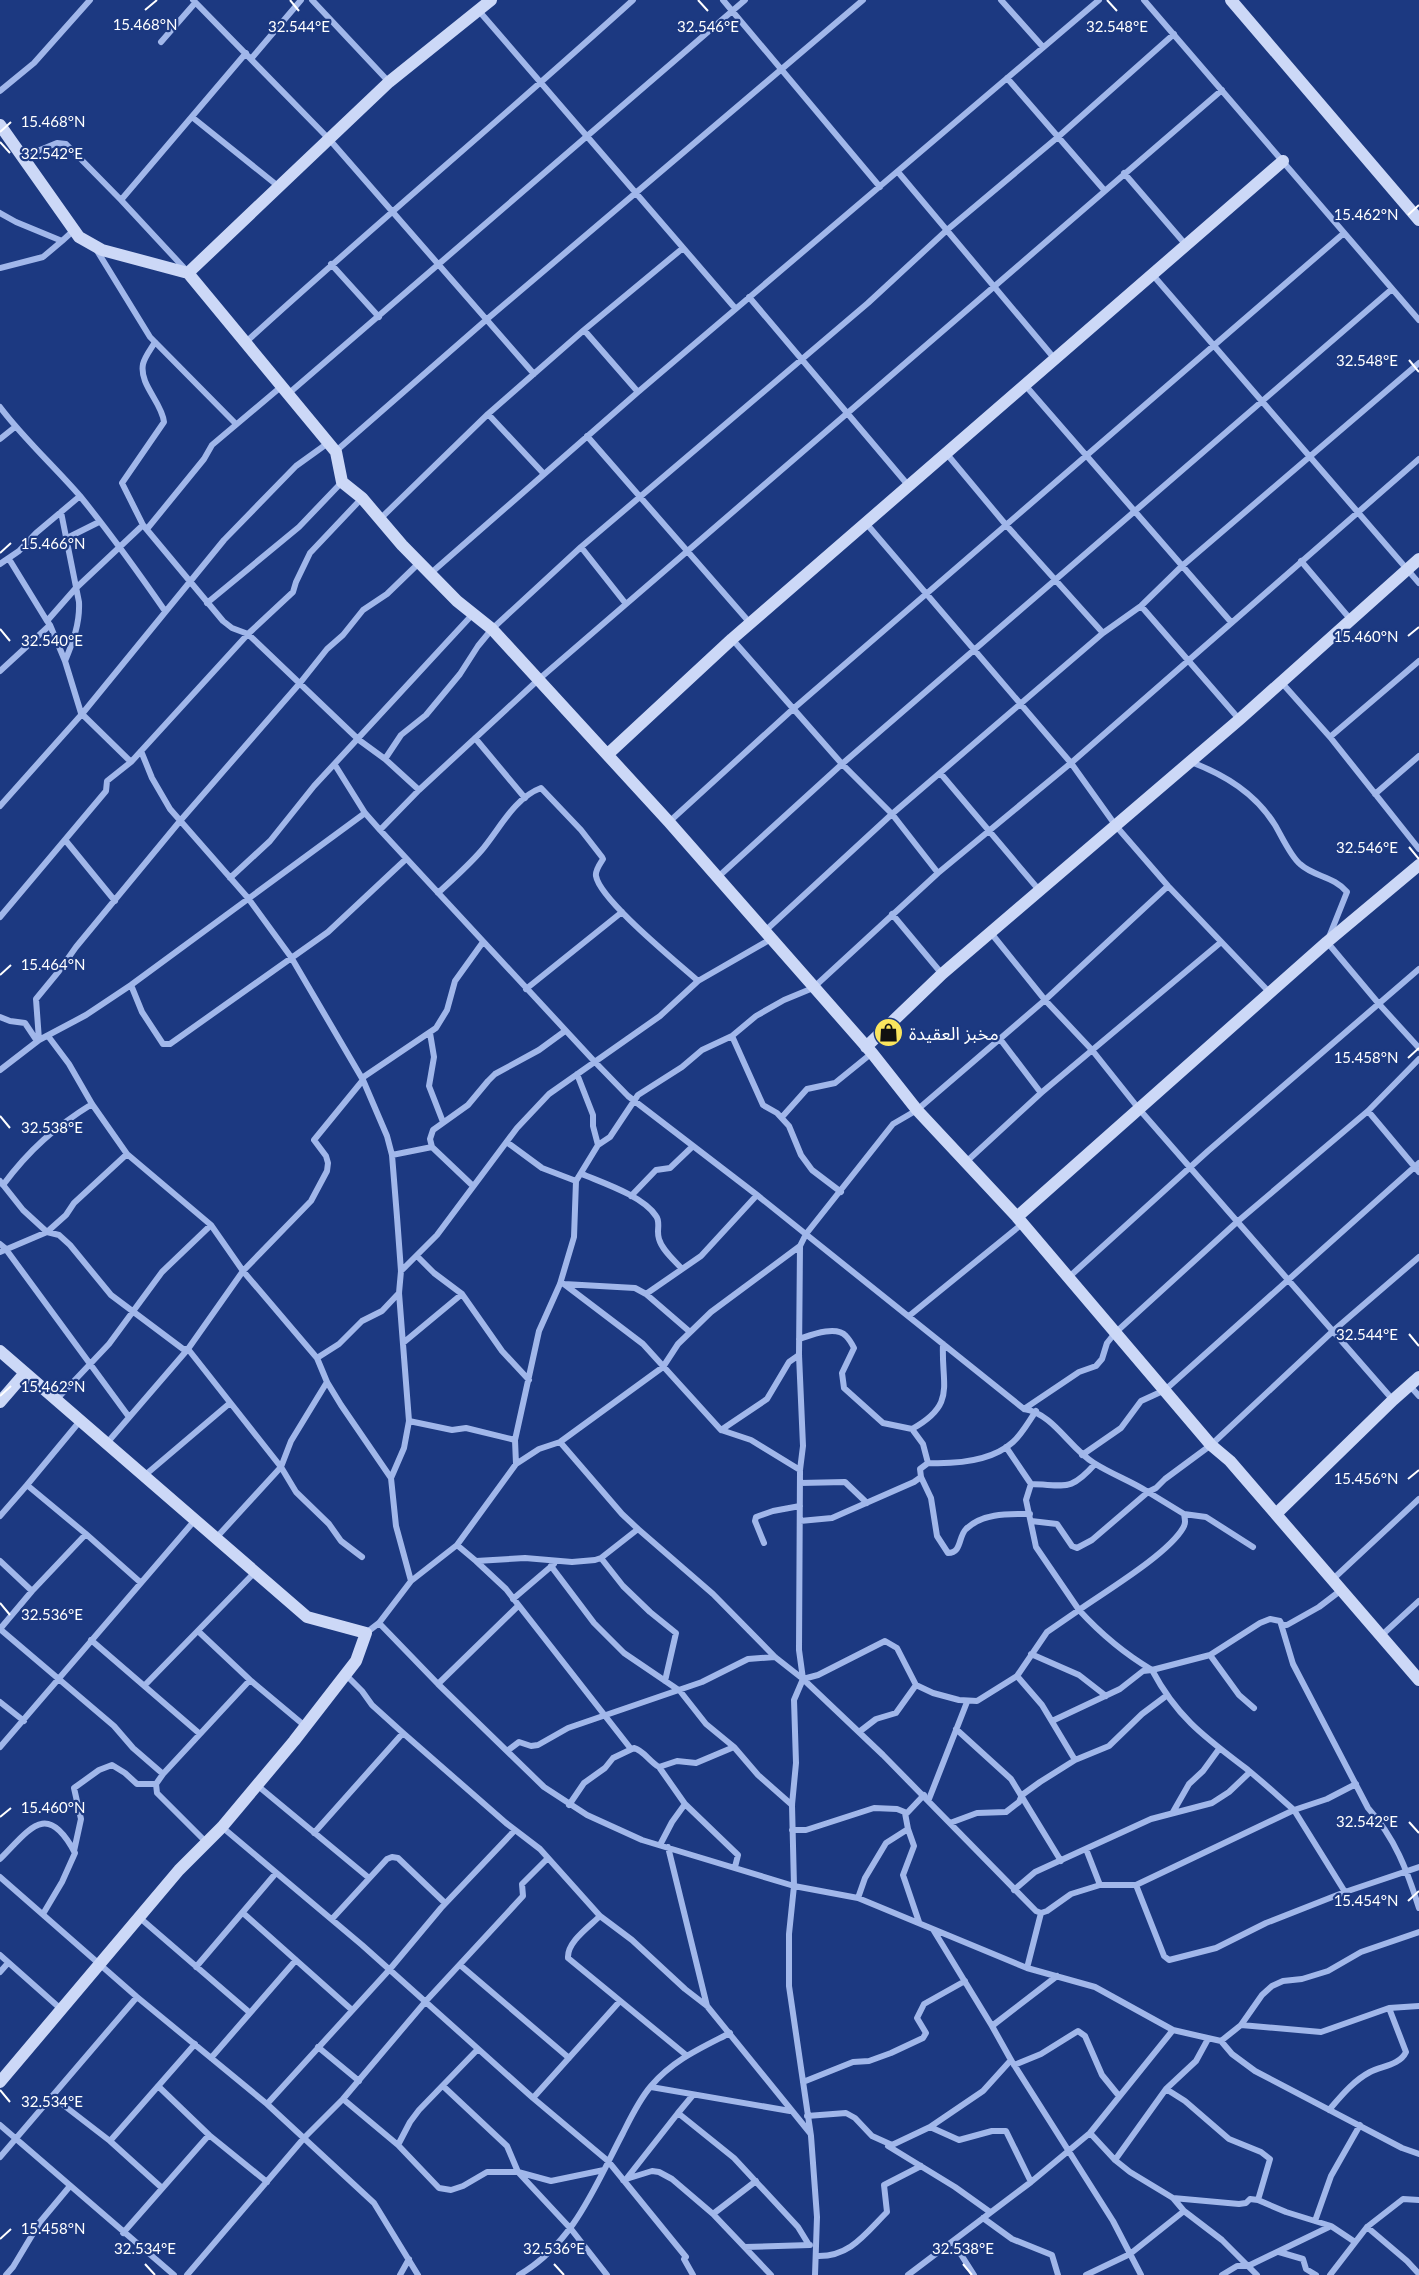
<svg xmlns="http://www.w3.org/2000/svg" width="1419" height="2275" viewBox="0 0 1419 2275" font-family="Lato,'Noto Sans Arabic',sans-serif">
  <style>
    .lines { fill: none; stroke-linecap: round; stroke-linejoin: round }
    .street { stroke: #a1b7ea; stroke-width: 6 }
    .secondary { stroke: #ccd8f7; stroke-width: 12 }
    .ticks { fill: none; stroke: #fff; stroke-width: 2 }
    .labels { text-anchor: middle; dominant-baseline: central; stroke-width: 4.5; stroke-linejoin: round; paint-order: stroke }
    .poi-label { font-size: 18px; fill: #fff; stroke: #1c3981; text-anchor: start }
    .ticks-label { font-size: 15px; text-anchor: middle; fill: #fff; stroke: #1c3981; stroke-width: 4.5; stroke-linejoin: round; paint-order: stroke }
  </style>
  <rect width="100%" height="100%" fill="#1c3981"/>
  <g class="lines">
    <!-- street -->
    <path class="street" d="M193,0l136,139 205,235
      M312,0l77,82
      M723,0l157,187
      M1001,0l42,47
      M1144,0l275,320
      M479,11l256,297
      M161,42l34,-39
      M251,59l50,-59
      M1007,78l98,113
      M0,91l34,-28 56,-63
      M192,117l86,69
      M23,157l34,-14 9,1 55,56 125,-147
      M898,172l156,186
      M1124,173l62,72
      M121,200l65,70
      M0,213l16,9 46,19 11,-10
      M96,249l54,88 86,87
      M331,264l48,53
      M0,268l43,-11 19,-16
      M1152,274l267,309
      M749,297l159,188
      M584,330l54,62
      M155,342c-4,7 -10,14 -12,22 -4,21 19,38 21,58l-42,61 21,42 80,96 9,7 16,6 111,106 26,19 34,31
      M246,342c127,-116 259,-226 387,-342
      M1025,385l206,237
      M288,394l457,-394
      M0,407c24,32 54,59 80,89 30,37 58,76 85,115
      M488,414l56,60
      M587,436l163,187
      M0,439l15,-12
      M336,451l150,-131 377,-320
      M946,453l60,72 97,108
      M61,512l18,90c1,21 -6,40 -14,59
      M380,519l108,-105 96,-84 99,-82
      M865,522l206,241 45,63 52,60 102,107
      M147,529l57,-70 8,-14 70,-59
      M65,539l34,-17
      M581,547l45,57
      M9,559l38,62
      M1301,561l50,59
      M0,564l19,-13 17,-18 44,-37
      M431,573l207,-181 461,-392
      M207,603l92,-76 43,-45
      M1141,606l98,113
      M50,625l15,36 16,52
      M732,639l110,125 50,50 46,59
      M0,671l50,-46 -3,-4 28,-32 68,-64
      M1282,683l48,54 89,112
      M82,714l49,48
      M1330,737l89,-76
      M475,738l50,60
      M141,751l11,27 18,31 78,89 43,59 72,123 24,56 5,19 5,62 4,54 -2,22 10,128 -5,27 -13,30 5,48 15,55 -32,42 -13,10
      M385,759l16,-24 25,-20 34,-41 18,-28 14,-17 89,-82 287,-244 79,-73 111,-93 116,-103
      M1191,762c34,13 64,31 84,63 6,10 16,32 25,39 14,13 34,12 47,28l-20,50 52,62 40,44
      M335,765l30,48 15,17 214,231 34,35 129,99 267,214c30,5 45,39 70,54 17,11 37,18 54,29l8,-4 9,-9 46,-34 122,-114 86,-74
      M941,774l98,116
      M1375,794l44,-38
      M0,806l82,-92 142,-174 72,-74 32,-23
      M669,822l124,-113 551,-476
      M380,830l39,-40 119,-110 684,-590
      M66,841l49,60
      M718,877l124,-113 550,-475
      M230,878l40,-37 44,-55 158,-171
      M438,893c14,-13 30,-27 43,-42 18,-21 33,-53 60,-63l40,42 21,27 1,2c-3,5 -8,11 -7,17 4,24 82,87 102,105
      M892,914l50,60
      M0,917l106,-126 1,-10 24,-19 117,-128 45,-42 3,-10 14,-29 52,-55
      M765,931l127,-117 211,-181 38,-27 41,-40 237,-203
      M991,933l54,67 47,50 47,59 254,291
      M131,985l11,27 21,32h7l158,-112 78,-73
      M526,989l96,-77
      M0,1017l10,4 15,2 12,18
      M430,1033l4,24 -5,29 14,36
      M48,1036l21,28 23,40 35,50 84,71 32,46 74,87 10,24 14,23 50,73
      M732,1036l31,69 14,8 12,13 12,29 11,15 29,22
      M1000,1039l41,54
      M39,1040l-3,-41 23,-28 17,-24 104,-126 120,-138 27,-34 16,-14 20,-25 24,-16 32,-31
      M0,1070l39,-30 47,-25 45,-30 234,-172
      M577,1074l16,41v11l5,19
      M362,1078l74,-50 11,-18 8,-29 28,-39
      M1368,1111l51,61
      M782,1117l25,-28 28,-6 37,-30
      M508,1143l34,25 34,13
      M392,1155l40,-8
      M966,1162l75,-69 179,-150
      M582,1174c21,9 61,22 74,42 5,6 0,15 3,23 3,11 15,21 23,30
      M0,1181l23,29 24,22 12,3 11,10 41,50 72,54h5l93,118 15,25 33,32 12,17 21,16
      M3,1185c26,-35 52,-58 89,-81
      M473,1186l-41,-39 -2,-8 3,-9 35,-25 20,-24 7,-7 44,-24 26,-19
      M631,1196l25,-26 14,-2 23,-22
      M0,1244l5,4 124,169
      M800,1246l-1,109 4,91 -3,24 -1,180 4,29 -9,21 2,63 -4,42 2,81 -5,48v52l22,150 6,81 -2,58
      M0,1252l47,-20 19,-17 8,-12 53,-49
      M417,1256l17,17 28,21 40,57 27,29
      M401,1271l36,-36 80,-107 32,-34 111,-78 38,-35 73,-42
      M1069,1277l139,-126 211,-182
      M564,1284l79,60 78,86 30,10 49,30
      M564,1284l71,4 11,6 55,-38 56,-61
      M646,1294l44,38
      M909,1316l113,-92
      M799,1339c12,-4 37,-14 47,-3 3,3 6,8 8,12l-12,25 2,15 39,35 29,6 11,15 5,19
      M403,1343l59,-49
      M317,1358l22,-14 23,-23 20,-10 17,-18
      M1410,1386l9,10
      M57,1399l52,-55 53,-72 49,-47
      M1024,1409l55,-37 17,-6 6,-7 5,-16 8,-10 122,-111 131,-111 51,-52
      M409,1421l43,9 14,-2 49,12
      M912,1429c45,-25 29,-43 31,-85
      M721,1430l46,-31 22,-37 10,-7
      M560,1442l62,72 16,15
      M107,1443l81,-94 55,-78 68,-70 16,-30 1,-8 -2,-7 -12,-16 49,-60
      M1006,1447l25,37 -5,16 10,47 43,63c27,-19 89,-56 104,-82 3,-5 2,-8 1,-14l-36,-22 -56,48 -15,8 -5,-2 -15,-22 -26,-3
      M1082,1455l39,-27 20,-27 24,-11 254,-227
      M516,1464l-1,-24 24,-109 21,-47 14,-47 2,-56 22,-36 12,-8 28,-42 44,-28 20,-17 30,-14 24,-20 28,-16 29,-12 125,-115 133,-110 348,-304
      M144,1476l86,-73
      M921,1477l10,21 6,38 11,17c14,0 10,-16 18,-24 17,-16 42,-15 64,-15
      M800,1483l45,-1 22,21
      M1031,1484c35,1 39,8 64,-20
      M27,1485l53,-64
      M1184,1514l22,3 47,30
      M0,1516l27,-31 59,49 54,48
      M800,1521l32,-3 82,-36 7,-5 -1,-8 8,-6c28,1 63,-1 85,-21 9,-8 16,-21 23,-31
      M216,1538l65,-71 10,-26 36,-59
      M764,1543l-9,-22 1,-4 17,-6 27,-5
      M457,1545l19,16 49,-3 47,4 23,-2 6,-2 37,-29 75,65 62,63 28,22 80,76 153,156 5,2 6,-2 24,-17 29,-9h36l158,-75 51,82
      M601,1558l22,28 27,26 26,21 -11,48
      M0,1561l32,30
      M476,1561l30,28 125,160
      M551,1566l43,57 30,30 56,38 26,33 28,23 24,28 34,30
      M1332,1580l87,-81
      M411,1581l46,-36 59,-81 23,-15 21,-7 103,-75 15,-23 33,-32 89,-66 6,-12 87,-110 24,-14 128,-110 123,-114
      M513,1599l41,-35
      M379,1623l59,61 106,103 43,28 55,25 152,46 64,12 169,70 68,19 78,43 48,11 11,13 23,17 147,77 17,6
      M1281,1624l12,40 75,144c27,30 39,62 51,100
      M0,1629l114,97 19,22 30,26 -7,10 1,9 48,48
      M0,1629l32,-38 54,-57
      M198,1631l52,49 55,46
      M1382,1635l37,-34
      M91,1640l109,94 -37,40
      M1031,1654l48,21 27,21
      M1210,1655l29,40 15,13
      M345,1674l17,17 10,14 31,28 103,90 34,26 60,67 32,24 53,49 22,17 103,127
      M1017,1676l25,29 33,55
      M803,1679l15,-4 67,-34 12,7 19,37 17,8 26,7 18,1 40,-25 30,-44 32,-22c21,23 46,44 73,60l58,-15 50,-32 10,-4 10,2 2,4h5l32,-18 21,-16
      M438,1684l80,-78
      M145,1685l110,-113
      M0,1702l24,19
      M1052,1721l68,-32 23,-18 9,-1c26,49 54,68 96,100 16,13 31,27 46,40l33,-11 29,-15
      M956,1729l55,50 50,82
      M859,1732l17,-13 20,-6 20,-28
      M200,1734l50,-54
      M0,1747l195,-227
      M507,1751l12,-9 12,4 7,-1 30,-17 134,-46 46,-23 27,-2
      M659,1767l26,37 53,51 -3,12
      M258,1786l111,92
      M929,1799l38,-97
      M569,1805l15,-22 21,-15 8,-10 21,-10c9,2 16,14 25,19l18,-6 19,2 38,-16
      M1173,1812l16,-28 14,-13 16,-22
      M950,1823l27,-10 29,-1 13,-10 3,-7 18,-13 35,-22 34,-14 33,-32 24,-18
      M222,1827l140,118 171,153 75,63 78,96 -2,2 9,16
      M908,1829l6,17 -11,29 16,47
      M792,1830h14l68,-22 23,1 10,4 17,-18
      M314,1833l89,-100
      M660,1845l12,-23 13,-18
      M668,1847l39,159
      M1086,1849l14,36
      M74,1851l7,-32 -7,-31 25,-18 13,-5 13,8 12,11h19
      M0,1859c30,-30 47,-59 75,-6l-13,29 -19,32
      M0,1877l137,120 130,107 107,99 44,72
      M1136,1885l28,71 5,4 47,-12 50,-25 79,-31 74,-25
      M1014,1890l21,-18 116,-53 61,-16 17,-11 21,-20
      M858,1898l7,-20 21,-35 22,-14 -3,-16
      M243,1913l109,97
      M600,1916c-11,11 -33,26 -32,42l118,97
      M140,1918l109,94
      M332,1919l55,-60 5,-2 6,1 47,45
      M934,1931l58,95 19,34 102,161 28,54
      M0,1955l62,55
      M460,1965l109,93
      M196,1967l80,-94
      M1027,1968l14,-55
      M0,1972l8,-9
      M1241,2025l80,7 68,-24 30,-2
      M992,2026l65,-50
      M1221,2041l20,-16 21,-30 10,-9 11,-5 19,-2 26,-8 33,-19 58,-20
      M318,2047l41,34
      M211,2058l85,-98
      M1014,2065l27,-11 37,-23 7,5 17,39 17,21
      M803,2082l50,-20 16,-1 22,-8 32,-15 3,-5 -9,-15 7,-14 41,-23
      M158,2086l51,49
      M443,2086l64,60 11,26 53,57 36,46
      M651,2087l139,24
      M1166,2089l19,12 44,38 32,13 9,7 -12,41
      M693,2095l-15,18 56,45 64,69 11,18
      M53,2097l57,44 52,47
      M533,2098l87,-97
      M343,2099l55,46 41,43 12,2 12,-4 24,-14h31l33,9 53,-11
      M267,2104l123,-135 51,-61 74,-78
      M1329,2110c12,-14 24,-29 41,-38 12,-6 30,-7 36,-20l-17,-44
      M807,2116l39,-3 9,5 17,18 20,9 38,-18 53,-36 28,-31
      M0,2125l174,150
      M930,2127l29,13 33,-9h14l25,51
      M1090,2133l25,27 15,12 43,26 11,13 38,29 35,35
      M110,2141l85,-97
      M398,2145l12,-23 9,-12 59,-61
      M888,2146l67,41 35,25
      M0,2157l137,-160
      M1115,2160l51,-71 30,-28 12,-22
      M627,2178l51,-65
      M623,2180l29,-9 7,1 13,7 41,35 58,61
      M1173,2198l66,6 7,-1 4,-4 8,1 28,12 45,14
      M713,2214l43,-33
      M983,2218l29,21 40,16 6,20
      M1315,2221l16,-45 29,-51
      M1367,2227l40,34 12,13
      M123,2233l86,-98 58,47
      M953,2242l21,33
      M745,2247l65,-2
      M1279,2252l24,7 3,10 10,6
      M817,2256c33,1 48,-22 70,-44l-3,-27 37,-19
      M6,2275l7,-8 27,-45 30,-36
      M187,2275l117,-137 39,-39 83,-98 97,-105 -1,-12 26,-26
      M400,2275l9,-16
      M519,2275c55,-32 76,-89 104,-142 8,-16 16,-33 28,-47 22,-26 50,-38 79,-53
      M908,2275l123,-93 59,-49 83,-103
      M1086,2275l44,-21 54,-43
      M1222,2275l15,-9h11l83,-40 24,16
      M1330,2275l37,-48 36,-28 16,1"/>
    <!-- secondary -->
    <path class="secondary" d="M1231,0l188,220
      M0,125l79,112 23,13 86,23 201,-191 102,-82
      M188,273l148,179 6,30 20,16 40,47 55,56 35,28 177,193 203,231 45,57 100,107 194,228 19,16 189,219
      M608,754l124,-115 551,-478
      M866,1047l76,-73 298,-255 179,-160
      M1017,1217l310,-275 92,-77
      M0,1351l307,266 59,16 -10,28 -62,80 -72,86 -43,43 -179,212
      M0,1402l25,-29
      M1276,1514l117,-114 26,-23"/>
  </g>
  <!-- ticks -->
  <path class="ticks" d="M290,0l9,11M698,0l10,11M1107,0l10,11M145,10l12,-10M0,132l11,-10M0,142l10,11M1408,215l11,-10M1409,360l10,12M0,553l11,-10M0,629l10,12M1408,636l11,-9M1409,847l10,12M0,975l11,-10M1408,1058l11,-10M0,1116l10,12M1409,1334l10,12M0,1396l11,-10M1408,1479l11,-9M0,1603l10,12M0,1817l11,-9M1409,1822l10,11M1408,1901l11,-10M0,2090l10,12M0,2239l11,-10M145,2264l10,11M554,2264l10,11M963,2264l9,11"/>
  <!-- icons -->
  <defs>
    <symbol id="shop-disc" viewBox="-11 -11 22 22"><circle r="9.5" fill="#fae55e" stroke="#1c3981"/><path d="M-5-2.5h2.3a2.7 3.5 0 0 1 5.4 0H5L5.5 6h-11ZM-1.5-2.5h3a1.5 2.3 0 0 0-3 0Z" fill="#111"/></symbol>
  </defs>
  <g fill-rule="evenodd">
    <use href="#shop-disc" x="872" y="1016" width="33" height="33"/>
  </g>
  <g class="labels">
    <!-- poi labels -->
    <g class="poi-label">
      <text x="909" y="1033">مخبز العقيدة</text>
    </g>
  </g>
  <g class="ticks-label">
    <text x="145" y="30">15.468°N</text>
    <text x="708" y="32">32.546°E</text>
    <text x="1117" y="32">32.548°E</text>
    <text x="299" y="32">32.544°E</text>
    <text x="53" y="127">15.468°N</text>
    <text x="52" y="159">32.542°E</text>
    <text x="1366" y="220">15.462°N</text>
    <text x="1367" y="366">32.548°E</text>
    <text x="53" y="549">15.466°N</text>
    <text x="1366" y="642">15.460°N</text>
    <text x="52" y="646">32.540°E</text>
    <text x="1367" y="853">32.546°E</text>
    <text x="53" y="970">15.464°N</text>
    <text x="1366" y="1063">15.458°N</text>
    <text x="52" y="1133">32.538°E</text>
    <text x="1367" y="1340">32.544°E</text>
    <text x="53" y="1392">15.462°N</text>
    <text x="1366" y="1484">15.456°N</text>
    <text x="52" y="1620">32.536°E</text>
    <text x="53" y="1813">15.460°N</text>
    <text x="1367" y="1827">32.542°E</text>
    <text x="1366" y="1906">15.454°N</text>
    <text x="52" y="2107">32.534°E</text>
    <text x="53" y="2234">15.458°N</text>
    <text x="145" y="2254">32.534°E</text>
    <text x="554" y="2254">32.536°E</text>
    <text x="963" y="2254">32.538°E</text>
  </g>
</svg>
